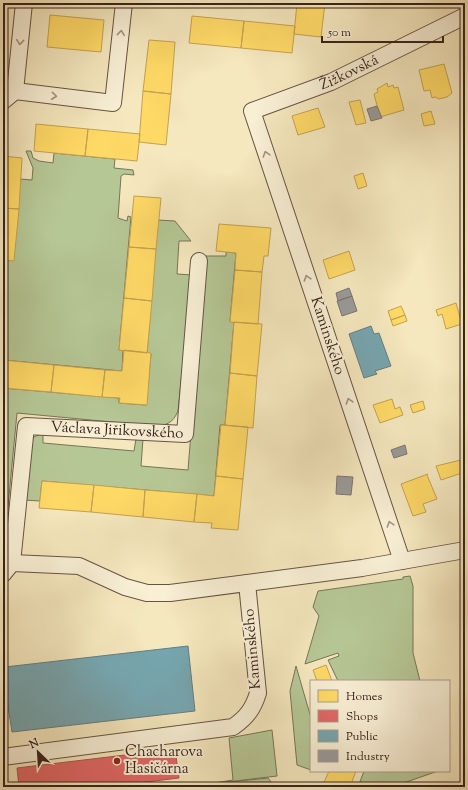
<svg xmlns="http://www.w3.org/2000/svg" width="468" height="790" viewBox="0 0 468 790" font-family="'Sorts Mill Goudy',serif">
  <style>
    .green { fill: #b6c796; stroke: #777558 }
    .homes { fill: #ffd966; stroke: #c3a24f }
    .shops { fill: #e06666; stroke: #ae524f }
    .public { fill: #76a5af; stroke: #637e82 }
    .industry { fill: #999; stroke: #7c7673 }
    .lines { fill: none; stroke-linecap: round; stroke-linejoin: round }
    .minor-casing { stroke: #675443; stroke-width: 18 }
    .minor { stroke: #f8efd5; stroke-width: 16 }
    .oneway { stroke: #a29381 }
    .poi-dot { fill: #8f2418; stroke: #f8efd5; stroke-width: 1.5 }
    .labels { text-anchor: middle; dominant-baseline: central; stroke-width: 4; stroke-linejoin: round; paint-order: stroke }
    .street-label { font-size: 15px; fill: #38231a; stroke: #f8efd5 }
    .poi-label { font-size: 15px; fill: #38231a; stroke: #f8efd5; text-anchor: start }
  </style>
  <rect width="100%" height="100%" fill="#f5e7be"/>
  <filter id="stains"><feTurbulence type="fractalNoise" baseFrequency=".005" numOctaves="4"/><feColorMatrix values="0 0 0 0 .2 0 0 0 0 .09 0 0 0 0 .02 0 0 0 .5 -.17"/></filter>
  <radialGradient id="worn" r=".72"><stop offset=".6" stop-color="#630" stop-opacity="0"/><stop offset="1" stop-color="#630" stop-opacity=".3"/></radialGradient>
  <!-- green -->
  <path class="green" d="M26,151h5l2,7 6,3 14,2 1,-10 61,6 -1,9 19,2 1,5 -10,-1 -3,2 -3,42 9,3 1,-5 3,1 -12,133h4l-1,21 -119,-11v-100l17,-81 12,1 1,-12z
    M158,220l17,1 16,20h-12l-2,33 15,1 -14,136c-5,12 -12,15 -24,15l-137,-13 -14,145v-170l116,10v5l27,2 5,-51 -4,-1z
    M226,252l10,1 -6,68 4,1 -9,103h-5l-6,71 -172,-15 -2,20 -16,-1 7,-59 3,-4 9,-4v10l91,8 2,-12h7l-2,27 47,4 8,-99 6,-115h24z
    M410,576l3,10v67l7,28h-82l-10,-21 11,-4 -1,-3 -33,11 14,-48 -6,-9 5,-16 85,-12v-2z
    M296,666l15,52v52l-14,-5 -7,-74z
    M272,730l5,46 -67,8 58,-6 3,4 -2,5h-80l44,-7 -4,-42z
    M364,771h74l-46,16h-34z"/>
  <!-- homes -->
  <path class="homes" d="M297,3h28l-4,34 -27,-3z
    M50,15l54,5 -3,32 -54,-5z
    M192,16l52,5 -3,27 -52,-5z
    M244,21l51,5 -3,27 -51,-5z
    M149,40l26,2 -4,52 -28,-3z
    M444,64l8,29 -5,4 -8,2 -4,-2 -3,1 -2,-8 -6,1 -5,-21z
    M387,83l1,4 5,-2 1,3 4,-1 6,23 -24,7 -6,-23 4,-2 -1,-3z
    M143,91l28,3 -5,51 -27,-3z
    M360,100l6,23 -10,2 -7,-23z
    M318,108l7,19 -27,8 -6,-19z
    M431,111l4,13 -11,2 -3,-12z
    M36,124l52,5 -3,27 -51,-5z
    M88,129l52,5 -3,27 -52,-5z
    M3,156l19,2 -3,51 -16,-1z
    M363,173l4,13 -9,3 -4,-13z
    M134,196l27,2 -5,51 -27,-2z
    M3,208l16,1 -5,52 -11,-1z
    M219,224l52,4 -3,28h-4l-2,16 -27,-2 1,-17 -20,-2z
    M129,247l27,2 -4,52 -28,-3z
    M349,251l6,19 -26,9 -6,-19z
    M235,270l27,2 -4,52 -28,-2z
    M124,298l28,3 -5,52 -28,-3z
    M456,303l6,21 -16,5 -4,-15 -4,2 -2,-6z
    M401,306l4,9 -14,5 -3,-9z
    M405,315l2,6 -14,5 -2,-6z
    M234,322l28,2 -5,52 -27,-3z
    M124,350l27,3 -4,52 -28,-2 1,-5 -18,-1 3,-27 17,1z
    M3,360l51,5 -3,27 -48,-4z
    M54,365l51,5 -3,27 -51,-5z
    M230,373l27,3 -4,52 -28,-3z
    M392,399l3,10 5,-2 3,8 -23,8 -7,-18z
    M423,401l2,8 -12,4 -3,-8z
    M221,425l27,2 -5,52 -27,-3z
    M465,459v13l-24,8 -5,-14z
    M428,474l-1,1 10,24 -14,5 3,8 -13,4 -12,-32z
    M216,476l27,3 -5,51 -27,-2 1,-5 -18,-1 3,-28 17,2z
    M42,481l52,4 -3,27 -52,-4z
    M94,485l51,5 -2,27 -52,-5z
    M145,490l52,4 -3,28 -51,-5z
    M326,665l6,16h-15l-4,-11z
    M329,771h27l-6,16h-28z"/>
  <!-- shops -->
  <path class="shops" d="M175,749l4,29 -74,9h-86l-2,-19z"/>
  <!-- public -->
  <path class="public" d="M371,326l3,8 5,-1 12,33 -16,5 2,3 -13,4 -15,-44z
    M188,646l7,65 -183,21 -6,-39 2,-1 -3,-25z"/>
  <!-- industry -->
  <path class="industry" d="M377,106l5,12 -11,3 -4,-12z
    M349,288l3,8 -14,5 -2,-8z
    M352,296l5,15 -15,5 -5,-15z
    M405,445l2,9 -13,4 -3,-8z
    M337,476l16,1 -2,18 -15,-1z"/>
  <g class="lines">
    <defs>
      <g id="minor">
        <path d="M15,91l98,12 11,-100"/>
        <path d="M15,91l9,-88"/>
        <path d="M3,101l12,-10"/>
        <path id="s1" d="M402,561l-150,-450 79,-29 134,-66"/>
        <path d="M12,563l67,3 46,21 22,6h23l192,-25 103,-18"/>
        <path id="s2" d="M3,574l9,-11 14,-137 159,8 14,-173"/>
        <path d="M3,757l230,-30c14,-10 20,-18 25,-34l-11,-110"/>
      </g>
    </defs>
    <!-- minor casing -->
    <use href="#minor" class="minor-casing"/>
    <!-- minor -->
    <use href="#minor" class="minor"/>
  </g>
  <!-- one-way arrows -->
  <defs><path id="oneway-chevron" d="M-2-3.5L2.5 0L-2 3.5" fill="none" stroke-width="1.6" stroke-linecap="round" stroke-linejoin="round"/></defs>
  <g class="oneway">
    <use href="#oneway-chevron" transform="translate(121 33) rotate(-84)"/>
    <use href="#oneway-chevron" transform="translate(20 42) rotate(96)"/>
    <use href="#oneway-chevron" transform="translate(54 96) rotate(6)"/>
    <use href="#oneway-chevron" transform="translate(266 154) rotate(-108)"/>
    <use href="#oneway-chevron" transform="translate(307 278) rotate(-108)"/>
    <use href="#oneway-chevron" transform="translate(349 401) rotate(-108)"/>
    <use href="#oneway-chevron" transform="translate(390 524) rotate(-108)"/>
  </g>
  <!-- markers -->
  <circle class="poi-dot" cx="117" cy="761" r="4"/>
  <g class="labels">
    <!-- street labels -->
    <g class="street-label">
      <text stroke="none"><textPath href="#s1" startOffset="579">Žižkovská</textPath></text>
      <text transform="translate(327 336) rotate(72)">Kaminského</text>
      <text stroke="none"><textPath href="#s2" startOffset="243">Václava Jiřikovského</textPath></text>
      <text transform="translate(253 649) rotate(-95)">Kaminského</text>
    </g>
    <!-- poi labels -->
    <g class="poi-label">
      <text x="125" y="752">Chacharova<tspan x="125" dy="17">Hasičárna</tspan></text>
    </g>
  </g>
  <!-- margin -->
  <rect width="468" height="790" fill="none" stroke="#f5e7be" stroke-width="16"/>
  <rect x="4" y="4" width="460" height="782" fill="none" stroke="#38231a" stroke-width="2"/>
  <rect x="8" y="8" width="452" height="774" fill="none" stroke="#38231a"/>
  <!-- legend -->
  <rect x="310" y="680" width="140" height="92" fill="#f8efd5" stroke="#ab9d8a"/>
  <rect x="318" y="690" width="20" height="12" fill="#ffd966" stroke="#ab9d8a"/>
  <text x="346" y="700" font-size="12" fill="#38231a">Homes</text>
  <rect x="318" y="710" width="20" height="12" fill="#e06666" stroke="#ab9d8a"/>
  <text x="346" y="720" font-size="12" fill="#38231a">Shops</text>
  <rect x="318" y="730" width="20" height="12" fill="#76a5af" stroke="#ab9d8a"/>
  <text x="346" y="740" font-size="12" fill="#38231a">Public</text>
  <rect x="318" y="750" width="20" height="12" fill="#999999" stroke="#ab9d8a"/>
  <text x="346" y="760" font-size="12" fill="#38231a">Industry</text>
  <!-- north arrow -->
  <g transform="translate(38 752) rotate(335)" stroke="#f8efd5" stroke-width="3" paint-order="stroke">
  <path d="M0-3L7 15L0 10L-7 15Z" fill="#38231a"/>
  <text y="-6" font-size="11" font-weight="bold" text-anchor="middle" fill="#38231a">N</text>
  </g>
  <!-- scale -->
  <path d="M322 36v6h121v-6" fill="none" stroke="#38231a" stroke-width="2"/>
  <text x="328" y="36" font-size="12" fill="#38231a" stroke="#f8efd5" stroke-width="3" paint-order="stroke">50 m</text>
  <rect width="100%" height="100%" filter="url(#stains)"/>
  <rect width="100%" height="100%" fill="url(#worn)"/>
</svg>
